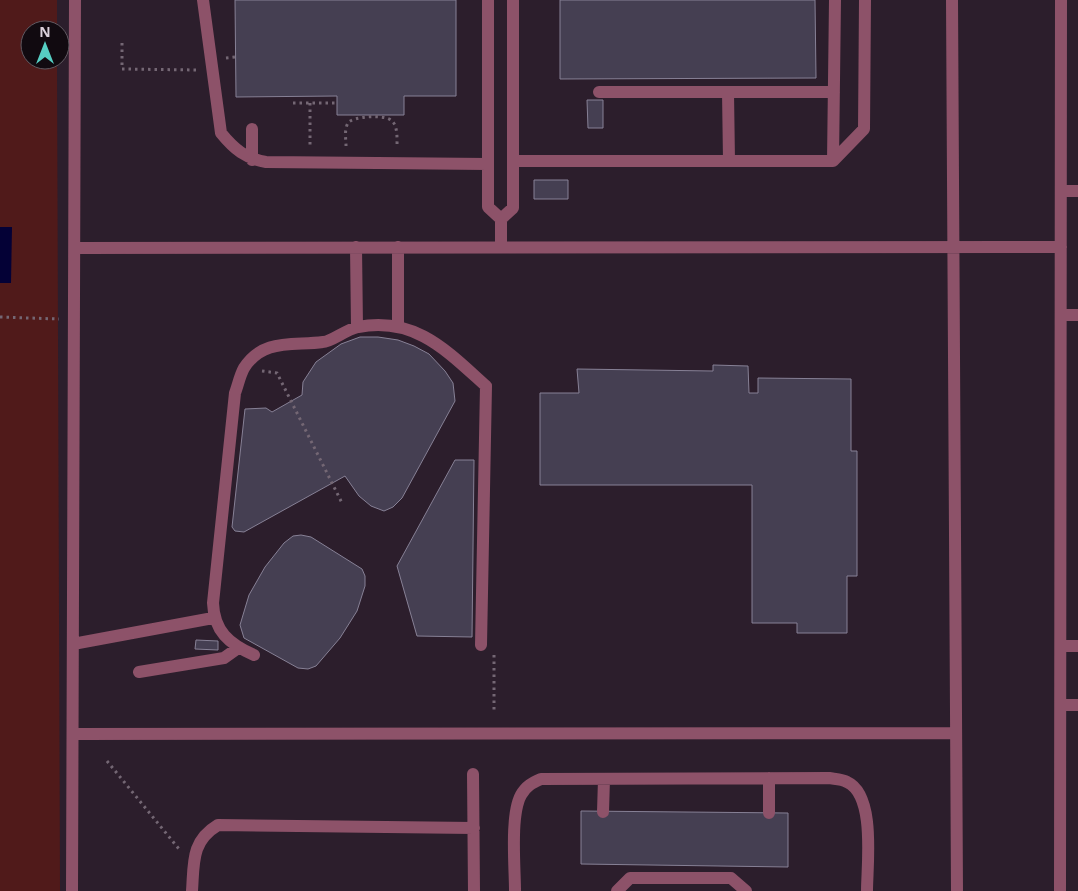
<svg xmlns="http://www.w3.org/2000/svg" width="1078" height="891" viewBox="0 0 1078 891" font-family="'Noto Sans',sans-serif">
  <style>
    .green { fill: #501a1a }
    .water { fill: #040136 }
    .building { fill: #453f52; stroke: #878196 }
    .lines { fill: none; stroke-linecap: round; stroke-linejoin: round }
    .path { stroke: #746774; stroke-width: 3; stroke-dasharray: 2.5 4; stroke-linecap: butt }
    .minor { stroke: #8d5269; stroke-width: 12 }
  </style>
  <rect width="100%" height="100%" fill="#2c1e2c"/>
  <!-- green -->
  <path class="green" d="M0,0h57v30h-27v30h27l3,831h-60z"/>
  <!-- water -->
  <path class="water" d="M0,227h12l-1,56h-11z"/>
  <!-- building -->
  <path class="building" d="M235,0h221v96h-52v19h-67v-19l-101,1z
    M560,0h255l1,78 -256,1z
    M587,100h16v28h-15z
    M534,180h34v19h-34z
    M360,337h18l20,3 16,6 15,8 16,17 8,12 2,18 -53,97 -9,9 -9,4 -13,-5 -12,-10 -14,-20 -101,56 -9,-1 -3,-4 13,-118 21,-1 6,4 30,-17 1,-13 13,-20 25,-18z
    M713,365l35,1 1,27h9v-15l93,1v72h6v125h-10v57h-50v-10h-45v-138h-212v-92h39l-2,-24 136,2z
    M455,460h19l-2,177 -55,-1 -20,-70z
    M301,535l10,2 51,32 3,7v10l-8,25 -17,27 -24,28 -8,3 -10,-1 -54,-30 -4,-13 9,-30 16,-28 19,-24 9,-7z
    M196,640l22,1v9l-23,-1z
    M581,811l207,2v54l-207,-3z"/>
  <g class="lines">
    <!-- path -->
    <path class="path" d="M122,43v26l75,1
      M226,58l9,-1
      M293,103h44
      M310,103v42h3
      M346,146c0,-7 -2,-16 2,-23 5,-7 38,-9 44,-2 6,5 5,19 5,26
      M0,317l59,2
      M262,371l15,2 65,130
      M494,655v58
      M107,761l72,88"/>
    <!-- minor -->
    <path class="minor" d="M203,0l18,133c13,16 25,26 45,29l222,2
      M488,0v207l13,12v28
      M952,0l5,891
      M599,92h235
      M728,92l1,69
      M252,129v31
      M513,161h320l31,-32 1,-129
      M833,161l2,-161
      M1061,191h17
      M501,219l12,-11v-208
      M356,247l1,80
      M398,247v80
      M75,248l986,-1
      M1061,315h17
      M73,644l140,-26
      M1061,646h17
      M254,655c-25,-11 -40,-24 -41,-52l22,-210c3,-8 5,-18 9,-25 19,-30 49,-22 79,-26 8,0 22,-12 35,-15 57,-11 89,24 128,59l-5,259
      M139,672l85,-14 14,-10
      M1061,705h17
      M73,734l882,-1
      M473,774l1,117
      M769,778v35
      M603,812l1,-33
      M72,891l3,-891
      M192,891c2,-28 -1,-50 26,-66l256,3
      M515,891c0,-24 -5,-76 6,-96 5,-9 11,-12 20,-16l288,-1c5,1 13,1 18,4 29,13 20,83 20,109
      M617,891l13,-13h101l15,13
      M1060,891l1,-891"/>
  </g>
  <!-- north arrow -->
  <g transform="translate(45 45)"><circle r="24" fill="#110a10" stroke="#615961"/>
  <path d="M0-4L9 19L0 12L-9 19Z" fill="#56cec3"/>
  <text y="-8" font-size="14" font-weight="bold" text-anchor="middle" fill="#dad0da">N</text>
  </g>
</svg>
